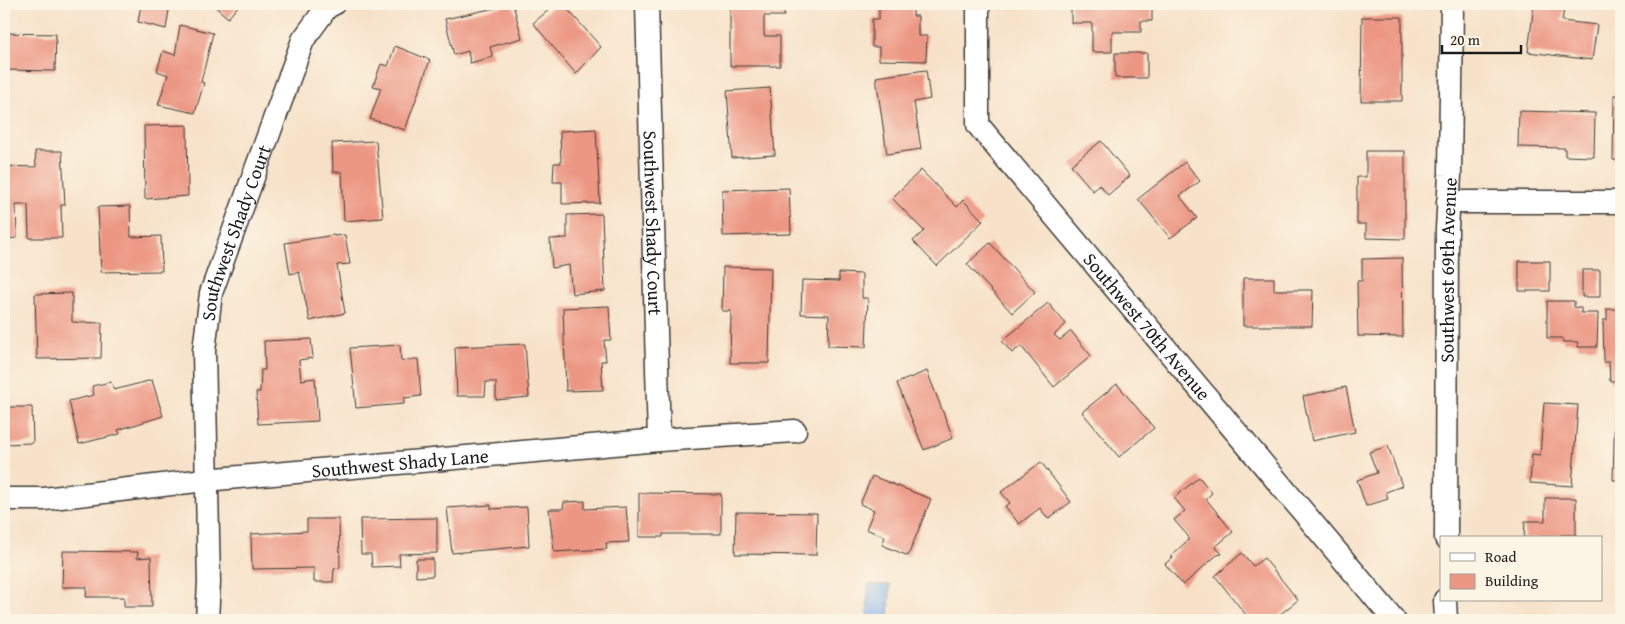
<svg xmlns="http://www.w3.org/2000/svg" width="1625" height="624" viewBox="0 0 1625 624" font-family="'Gentium Book Plus',serif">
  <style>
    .water { fill: #81b1ec; stroke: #4e6684 }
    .building { fill: #ec9783 }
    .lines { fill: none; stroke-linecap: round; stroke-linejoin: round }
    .minor-casing { stroke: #3d3a36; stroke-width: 25 }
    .minor { stroke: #fff; stroke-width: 22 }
    .labels { text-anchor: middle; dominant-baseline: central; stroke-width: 4; stroke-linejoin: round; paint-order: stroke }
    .street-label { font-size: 19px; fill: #1c1c1c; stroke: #fcf5e5 }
  </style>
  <rect width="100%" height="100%" fill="#fcf5e5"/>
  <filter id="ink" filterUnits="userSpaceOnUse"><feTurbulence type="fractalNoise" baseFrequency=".02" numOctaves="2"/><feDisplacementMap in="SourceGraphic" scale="10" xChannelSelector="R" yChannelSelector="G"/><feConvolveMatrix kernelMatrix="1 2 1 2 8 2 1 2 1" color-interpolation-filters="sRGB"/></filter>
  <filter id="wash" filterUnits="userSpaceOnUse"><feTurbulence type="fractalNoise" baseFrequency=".0096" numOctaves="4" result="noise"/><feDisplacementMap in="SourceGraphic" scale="20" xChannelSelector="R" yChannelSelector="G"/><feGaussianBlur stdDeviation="1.12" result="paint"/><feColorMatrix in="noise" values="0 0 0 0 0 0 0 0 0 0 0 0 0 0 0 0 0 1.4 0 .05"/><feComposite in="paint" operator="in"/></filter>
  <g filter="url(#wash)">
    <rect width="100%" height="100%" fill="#f7e2c9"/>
    <!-- water -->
    <path class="water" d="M868,585h22l-1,35h-22z"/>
    <g id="blocks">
      <!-- building -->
      <path class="building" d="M141,4h29l-4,25 -28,-7z
        M212,4h28l-12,14z
        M513,4l9,34 -32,9 3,10 -23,6 -2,-12 -14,4 -9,-36z
        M556,4h7l38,43 -25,27 -43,-51z
        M730,4h54v12h-20v20h16v30h-50z
        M879,4h34v12h5v20h9l-1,25 -47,-1v-13h-7v-28h7z
        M1071,4h81v17h-11v11h-29v20h-20v-29h-21z
        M1534,4h31l-3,17 35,4 -5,35 -64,-8z
        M1362,17h40v84h-41z
        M180,25l33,8 -12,49 3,1 -9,30 -37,-8 10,-30 -11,-4 6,-20 12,4z
        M4,33l52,1 -1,37 -51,-1z
        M395,46l35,14 -25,70 -35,-11 11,-31 -8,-2 8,-22 7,2z
        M1115,53h32v25h-32z
        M926,70l4,29 -16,3 7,47 -34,5 -11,-77z
        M770,88l5,67 -43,3 -5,-67z
        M1614,95h7v65h-8z
        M1519,111l76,2 -1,44 -29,-1v-8l-47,-1z
        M187,125l1,71 -43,3 -1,-73z
        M596,129l4,74 -38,1v-22h-9l1,-19h7l-1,-32z
        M376,141l7,77 -39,3 -2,-49h-9l-1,-29z
        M1101,141l29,35 -22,19 -8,-10 -7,6 -22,-26z
        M35,151h27l3,54h-4l1,33h-33l-1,-33h-12l1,33 -13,1v-73l32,1z
        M1366,151h39v88l-39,-1v-14h-9v-47h9z
        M1185,162l15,19 -20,15 17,22 -27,20 -32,-39z
        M921,170l36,37 6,-7 20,21 -46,45 -24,-25 11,-10 -32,-33z
        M789,188l2,46 -68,2 -1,-46z
        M130,206l1,31 30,-1 1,35 -61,1 -3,-65z
        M602,214l3,77 -33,3 -3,-29 -17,3 -2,-29 17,-1v-23z
        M334,235v1l11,-1 5,29 -13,1 8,48 -35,8 -11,-49 -9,2 -5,-31z
        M990,243l45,49 -23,21 -45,-49z
        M1402,258l1,79 -45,-1 -1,-55h5v-22z
        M1519,261h31v30h-31z
        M723,267l48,1 -2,95h-39l1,-52h-9z
        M1582,270h18v27h-18z
        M839,273l23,1v24h6l-2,49 -38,-1 1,-31 -28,-1 1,-34 37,1z
        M1243,278h31v12h39l-1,36h-69z
        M72,293v29l30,1 -1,35 -64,1 -2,-65z
        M1547,301h27v6l7,1v5h17l-1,34h-19v-5h-15v-4h-16z
        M1048,303l18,21 -12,11 6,5 11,-9 20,25 -37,31 -33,-41 -9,7 -10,-12z
        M609,306l2,34h-7l2,21h-5l2,29 -37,1 -3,-83z
        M1607,309h14v72h-11l-1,-19h-5l-1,-42h4z
        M311,339l2,19 -14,2 2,20 14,-2 3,43 -60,3 -2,-32h4l1,-22h4l-1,-29z
        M525,344l4,53 -33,3v-18h-10l-1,14h-28l-2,-49z
        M400,345l1,16 17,-2 3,37 -17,2v6l-48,4 -6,-60z
        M927,371l26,67 -29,12 -27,-67z
        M152,380l11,36 -45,14 2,4 -41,10 -10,-43 25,-6 -2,-9 19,-4 3,8z
        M1117,384l37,44 -35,29 -37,-45z
        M1346,387l9,45 -43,9 -9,-45z
        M1544,403l34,2 -6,81 -42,-3 2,-29 8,1z
        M1615,405h6v75h-8z
        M4,407h28l1,36 -29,1z
        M1388,446l14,40 -16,6 2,7 -22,7 -9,-26 20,-7 -8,-21z
        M1041,462l30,40 -23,17 -8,-11 -21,16 -14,-18 5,-3 -9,-11z
        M872,476l59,23 -23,57 -26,-11 3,-8 -19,-8 8,-19 -14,-6z
        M1199,477l13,16 -6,6 27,33 -18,15 7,7 -5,1 -34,30 -18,-21 8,-7 -2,-1 17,-16v-4l-14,-16 11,-9 -11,-13z
        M639,493l82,1v40h-58v3h-24z
        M1545,498h31v37h-15v3h-37l1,-17h20z
        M585,501v8l41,-2 3,35 -23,1 1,6 -53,3 -5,-43h14l1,-7z
        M491,505v4l36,-2 2,39 -77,7 -5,-45z
        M736,512l81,1 -1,42 -81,-1z
        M437,518v35l-38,1 1,12 -28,1 -1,-13h-10l-1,-35z
        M307,519h32l1,49 -6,1 -1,13h-19v-14l-62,1 -1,-35 56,-3z
        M63,551l75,1 -1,6 14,-1 1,50h-28v-10h-38l1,-10h-25z
        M1242,553l11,13 11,-8 34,42 -25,20h-23l-35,-44z
        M416,559h17v17l-17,1z"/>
    </g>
  </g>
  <g filter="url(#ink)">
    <use href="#blocks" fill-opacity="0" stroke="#3d3a36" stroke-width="1"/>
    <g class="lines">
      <defs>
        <g id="minor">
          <path id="s1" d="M647,4l12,436"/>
          <path id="s2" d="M978,4v121l416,495"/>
          <path d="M1448,202h173"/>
          <path id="s3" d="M4,499h40l161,-19 454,-40 136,-9"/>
          <path id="s4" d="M1446,538l1,-309 3,-54 2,-171"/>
          <path d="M1445,600l1,20"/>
          <path id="s5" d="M207,620l2,-38 -5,-231 7,-58 92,-253 24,-33 6,-3"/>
        </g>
      </defs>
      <!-- minor casing -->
      <use href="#minor" class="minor-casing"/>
      <!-- minor -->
      <use href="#minor" class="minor"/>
    </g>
  </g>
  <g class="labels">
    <!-- street labels -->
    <g class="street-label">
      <text stroke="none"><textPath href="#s1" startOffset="219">Southwest Shady Court</textPath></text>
      <text stroke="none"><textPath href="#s5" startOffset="392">Southwest Shady Court</textPath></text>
      <text stroke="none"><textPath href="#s4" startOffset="268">Southwest 69th Avenue</textPath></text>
      <text stroke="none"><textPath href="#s2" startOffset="384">Southwest 70th Avenue</textPath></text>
      <text stroke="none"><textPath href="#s3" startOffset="398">Southwest Shady Lane</textPath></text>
    </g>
  </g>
  <!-- margin -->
  <rect width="1625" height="624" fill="none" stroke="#fcf5e5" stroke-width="20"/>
  <!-- legend -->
  <rect x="1440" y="536" width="162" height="65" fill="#fcf5e5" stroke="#a29e95"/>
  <rect x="1450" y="553" width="25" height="8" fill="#ffffff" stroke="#a29e95"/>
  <text x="1485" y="562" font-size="15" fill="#1c1c1c">Road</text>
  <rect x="1450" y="574" width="25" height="15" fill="#ec9783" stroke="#a29e95"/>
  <text x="1485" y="586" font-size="15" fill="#1c1c1c">Building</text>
  <!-- scale -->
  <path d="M1442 45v8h79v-8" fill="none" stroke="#1c1c1c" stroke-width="2.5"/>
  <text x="1450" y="45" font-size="15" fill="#1c1c1c" stroke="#fcf5e5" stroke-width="4" paint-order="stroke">20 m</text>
</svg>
